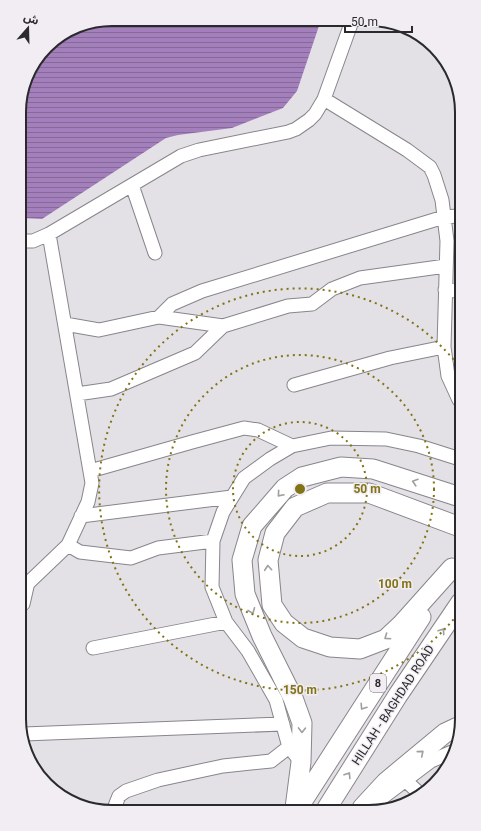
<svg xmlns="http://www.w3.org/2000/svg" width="481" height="831" viewBox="0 0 481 831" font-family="Roboto,'Noto Sans Arabic',sans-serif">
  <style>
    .water { fill: url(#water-rules) }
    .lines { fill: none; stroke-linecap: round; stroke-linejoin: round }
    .minor-casing { stroke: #89858b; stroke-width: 15 }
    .highway-casing { stroke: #89858b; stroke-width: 21 }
    .minor { stroke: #fff; stroke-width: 13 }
    .highway { stroke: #fff; stroke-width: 19 }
    .oneway { stroke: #9f9fa0 }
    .ring { fill: none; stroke: #817416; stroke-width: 2; stroke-dasharray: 2 4 }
    .labels { text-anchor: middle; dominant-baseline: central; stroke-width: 3; stroke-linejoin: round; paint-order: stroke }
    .shield { fill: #f1edf3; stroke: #666467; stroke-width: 1 }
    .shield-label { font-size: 11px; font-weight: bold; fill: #2a292b }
    .street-label { font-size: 12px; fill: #2a292b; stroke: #f1edf3 }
    .rim { fill: none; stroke: #2a292b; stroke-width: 2 }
    .centre { fill: #817416; stroke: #f1edf3; stroke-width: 2 }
    .ring-label { font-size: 12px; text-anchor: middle; font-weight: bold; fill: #817416; stroke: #f1edf3; stroke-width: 3; stroke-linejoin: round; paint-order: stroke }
  </style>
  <defs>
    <pattern id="water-rules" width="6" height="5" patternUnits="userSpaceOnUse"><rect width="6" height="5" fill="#a380bc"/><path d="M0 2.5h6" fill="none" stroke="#856999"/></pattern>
  </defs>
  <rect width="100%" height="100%" fill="#e3e0e6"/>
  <!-- water -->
  <path class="water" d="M138,19l183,1 -24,71 -14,17 -51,20 -54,7 -12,3 -124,81 -21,-1 -1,-118 9,-29 21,-29 27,-16 30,-6z"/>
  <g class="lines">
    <defs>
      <path id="minor" d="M324,99l83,51 23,17 4,8 8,25 5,41 -3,106 4,29 11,24
        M132,185l23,68
        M21,241h12l16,-7 132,-78 18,-6 89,-18 8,-3 13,-9 6,-6 9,-15 28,-78
        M445,290l14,1
        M159,317l13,-13 30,-13 242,-74 14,-1
        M65,324l34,6 60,-13 64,9 65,-20 24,-2 20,-15 28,-11 86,-12
        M294,385l96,-27 54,-11
        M77,394l34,-5 84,-36 28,-27
        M90,471l102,-29 52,-14 14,2 34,16
        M81,516l151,-19
        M68,545l12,7 51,6 27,-10 55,-7
        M23,588l45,-43 20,-43 4,-19 -43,-249
        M23,604l5,-22
        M93,648l133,-26
        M24,734l259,-10
        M301,762l-12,-15 -13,-47 -28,-49 -22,-29 -14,-35 1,-46 10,-29 21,-34 26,-19 22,-13 39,-8 55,1 33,7 41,13
        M406,781l13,12
        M374,804l57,-43 21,-9
        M113,811l6,-15 7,-5 32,-11 65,-14 48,-5 18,-14"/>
      <path id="highway" d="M452,568l-51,57 -15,14 -26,10 -30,-2 -27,-9 -19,-15 -12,-18 -4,-45 7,-27 20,-26 32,-14h42l91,34
        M295,808l6,-46 1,-39 -9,-25 -31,-62 -17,-42 -3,-34 10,-34 33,-38 17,-11 39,-10 32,2 87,28
        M298,808l123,-191
        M327,808l71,-113 63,-93
        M362,808l24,-26 59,-49 17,-8"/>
    </defs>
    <!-- minor casing -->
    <use href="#minor" class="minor-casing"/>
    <!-- highway casing -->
    <use href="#highway" class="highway-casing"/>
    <!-- minor -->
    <use href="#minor" class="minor"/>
    <!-- highway -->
    <use href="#highway" class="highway"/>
  </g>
  <!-- one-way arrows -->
  <defs><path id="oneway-chevron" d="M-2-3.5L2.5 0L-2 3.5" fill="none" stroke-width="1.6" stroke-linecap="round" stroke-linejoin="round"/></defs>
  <g class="oneway">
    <use href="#oneway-chevron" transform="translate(415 482) rotate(-163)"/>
    <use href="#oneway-chevron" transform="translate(280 494) rotate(131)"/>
    <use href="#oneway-chevron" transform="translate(268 568) rotate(-95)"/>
    <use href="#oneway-chevron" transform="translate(252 611) rotate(68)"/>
    <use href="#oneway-chevron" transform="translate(442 631) rotate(-56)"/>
    <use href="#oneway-chevron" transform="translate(387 637) rotate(146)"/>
    <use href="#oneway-chevron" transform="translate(363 707) rotate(123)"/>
    <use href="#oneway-chevron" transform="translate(302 730) rotate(91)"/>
    <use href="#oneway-chevron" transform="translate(421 753) rotate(-40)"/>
    <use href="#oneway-chevron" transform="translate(348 775) rotate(-58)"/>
  </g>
  <!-- distance rings -->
  <g class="ring">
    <circle cx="300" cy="489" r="67"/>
    <circle cx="300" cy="489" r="134"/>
    <path d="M461 610A201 201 0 1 1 458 365"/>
  </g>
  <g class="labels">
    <!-- shield labels -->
    <rect class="shield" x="370" y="674" width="16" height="18" rx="3"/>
    <g class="shield-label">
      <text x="378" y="683">8</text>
    </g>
    <!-- street labels -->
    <g class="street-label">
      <text transform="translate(393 705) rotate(-57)">HILLAH - BAGHDAD ROAD</text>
    </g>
  </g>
  <!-- crop -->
  <path d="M0 0H481V831H0ZM112 26H369A86 86 0 0 1 455 112V719A86 86 0 0 1 369 805H112A86 86 0 0 1 26 719V112A86 86 0 0 1 112 26Z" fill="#f1edf3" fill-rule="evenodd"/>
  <path class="rim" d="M112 26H369A86 86 0 0 1 455 112V719A86 86 0 0 1 369 805H112A86 86 0 0 1 26 719V112A86 86 0 0 1 112 26Z"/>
  <circle cx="300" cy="489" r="6" class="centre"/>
  <g class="ring-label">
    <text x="367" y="493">50 m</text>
    <text x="395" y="588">100 m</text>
    <text x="300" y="694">150 m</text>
  </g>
  <!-- north arrow -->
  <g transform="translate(28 28) rotate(20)" stroke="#f1edf3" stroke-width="3" paint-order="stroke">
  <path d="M0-3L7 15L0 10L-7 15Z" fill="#2a292b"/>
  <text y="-6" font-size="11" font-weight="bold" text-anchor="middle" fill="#2a292b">ش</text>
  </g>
  <!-- scale -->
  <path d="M345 26v6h67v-6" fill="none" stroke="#2a292b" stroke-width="2"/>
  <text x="351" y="26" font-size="12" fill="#2a292b" stroke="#f1edf3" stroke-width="3" paint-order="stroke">50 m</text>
</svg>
